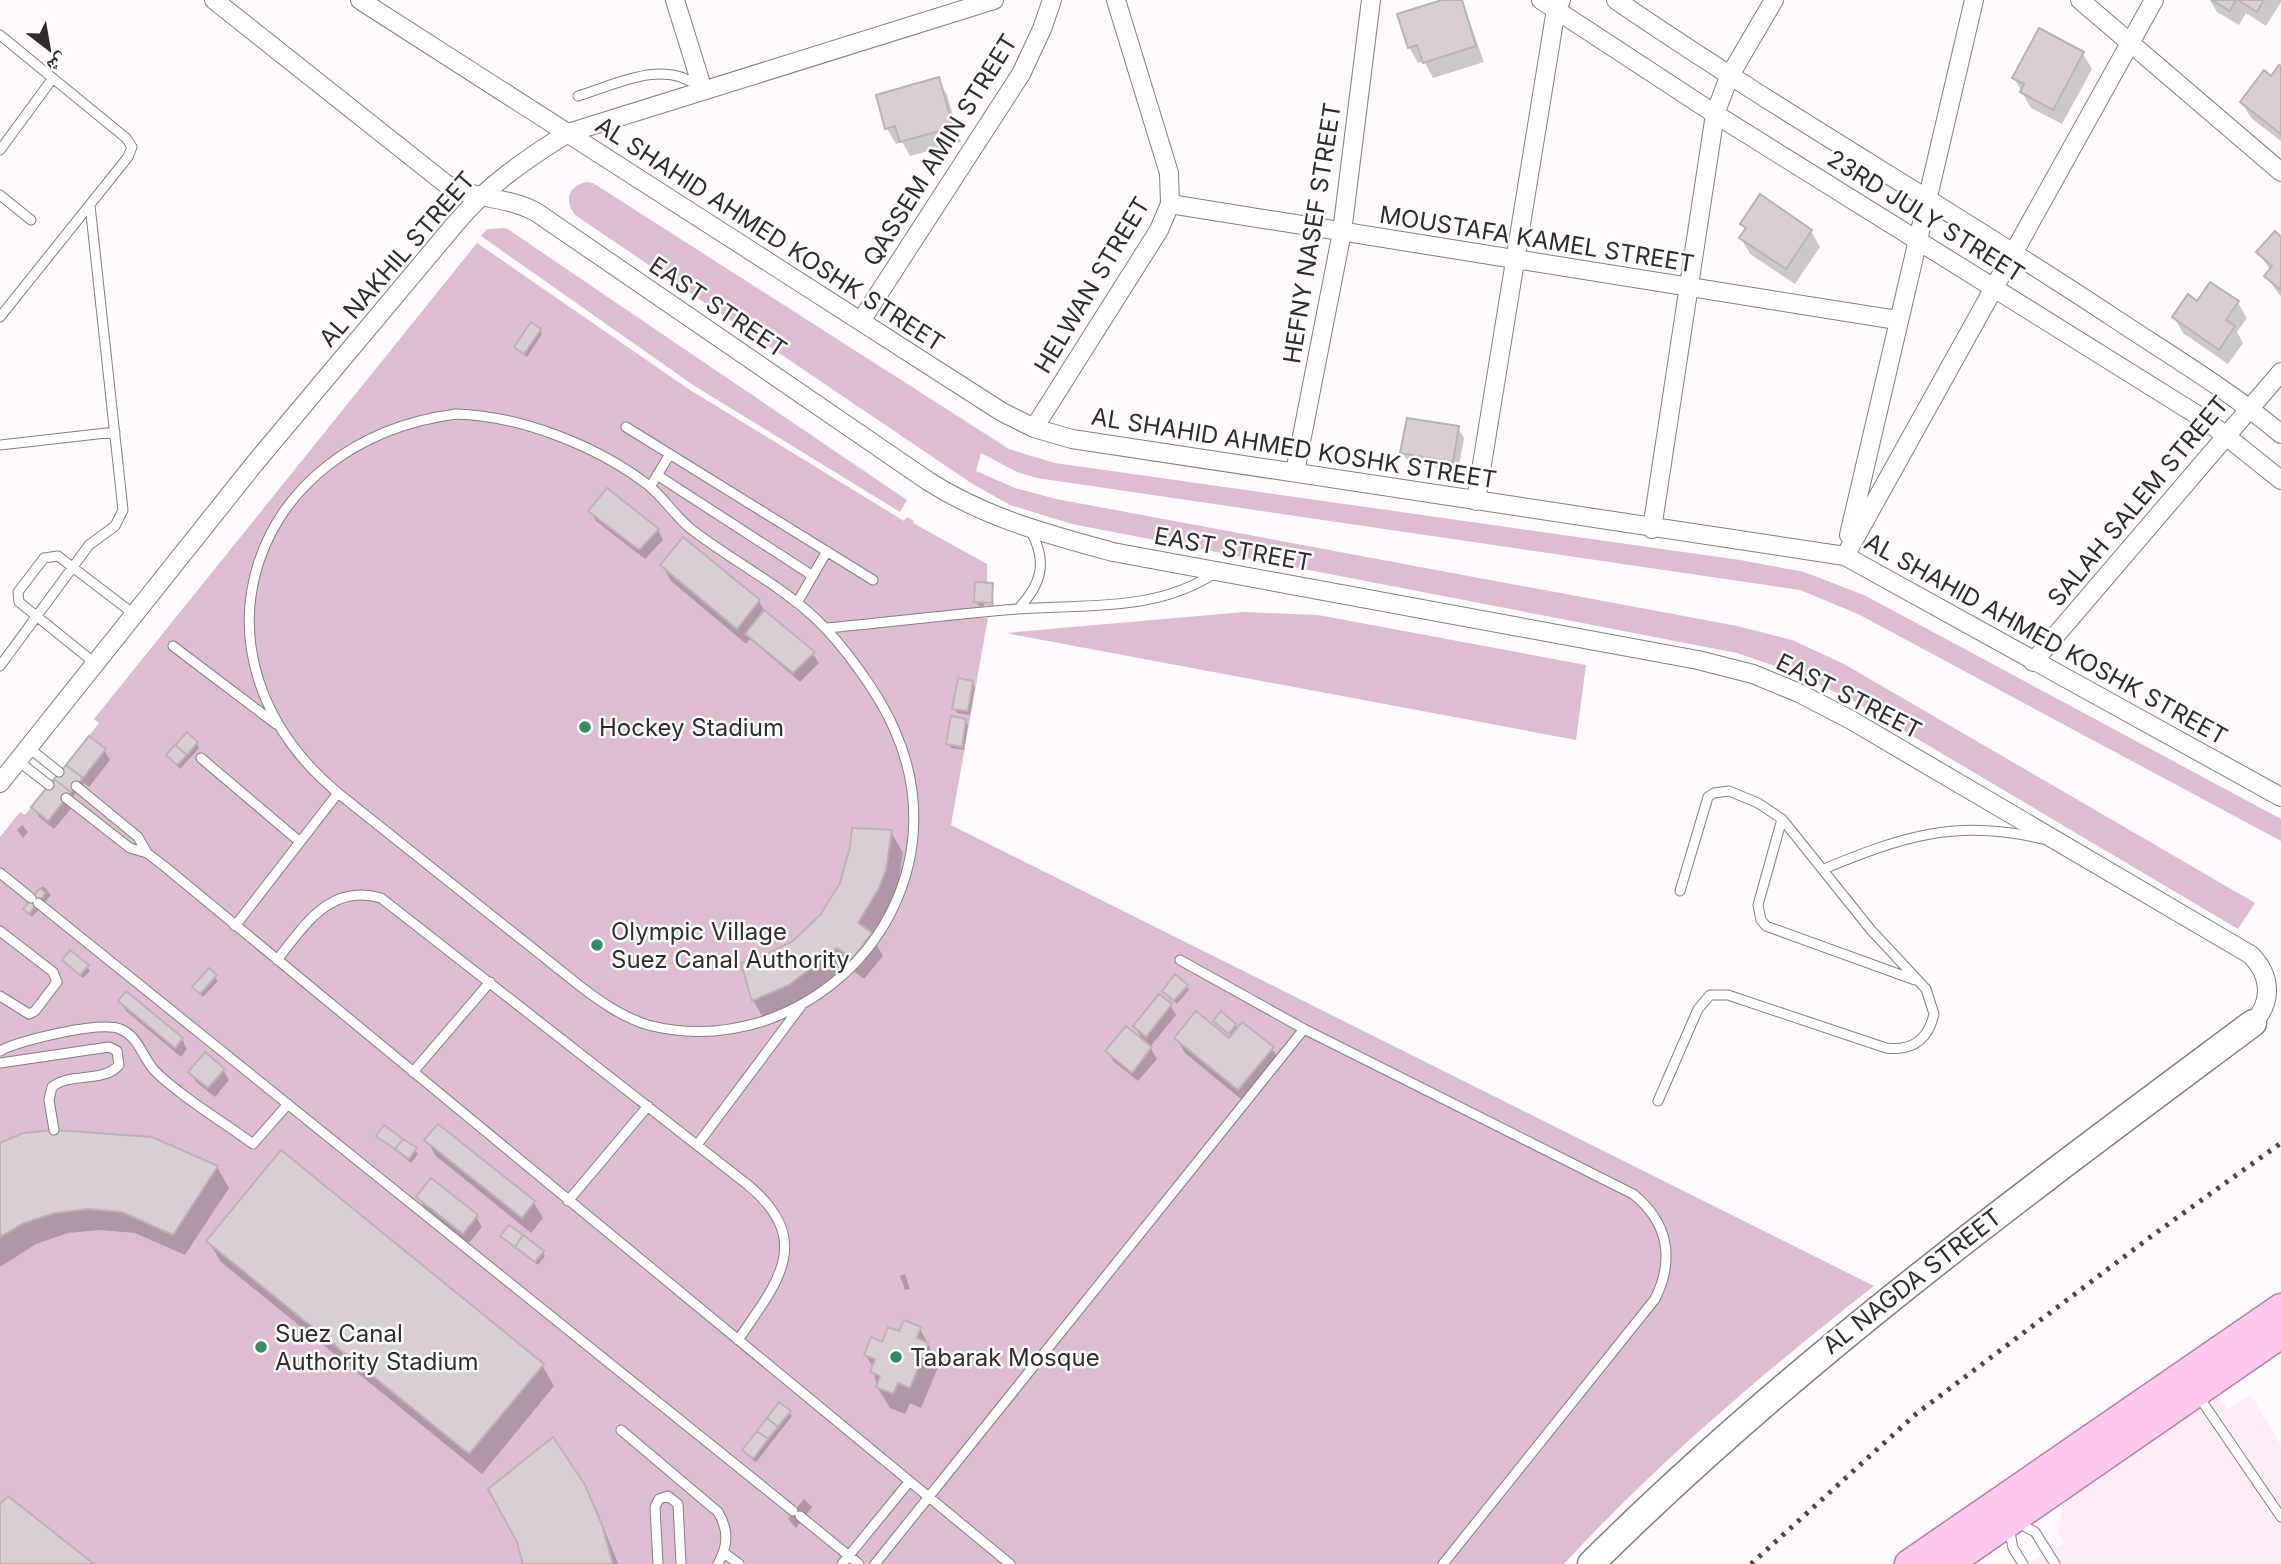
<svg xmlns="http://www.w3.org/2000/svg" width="2281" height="1564" viewBox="0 0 2281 1564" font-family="Inter,'Noto Naskh Arabic',sans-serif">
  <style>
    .built { fill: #feecf7 }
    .green { fill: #debcd2 }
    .shadow { fill: #0003 }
    .building { fill: #d8ced4; stroke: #bbb1b7; stroke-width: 2 }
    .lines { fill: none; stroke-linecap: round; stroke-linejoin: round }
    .lane-casing { stroke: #857c81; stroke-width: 11 }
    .street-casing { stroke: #857c81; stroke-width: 20 }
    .secondary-casing { stroke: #857c81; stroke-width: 29 }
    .primary-casing { stroke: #b67ba3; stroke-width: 31 }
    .lane { stroke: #fff; stroke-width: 9 }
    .street { stroke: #fff; stroke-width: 18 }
    .secondary { stroke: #fff; stroke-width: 26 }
    .primary { stroke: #fec9ee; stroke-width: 28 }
    .rail { stroke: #4b4749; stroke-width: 5; stroke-dasharray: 3.5 7; stroke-linecap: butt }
    .poi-dot { fill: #328c61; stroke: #fff; stroke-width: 2.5 }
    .labels { text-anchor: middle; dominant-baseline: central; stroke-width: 5; stroke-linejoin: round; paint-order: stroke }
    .street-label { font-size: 24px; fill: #302c2e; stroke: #fff }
    .poi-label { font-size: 24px; fill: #302c2e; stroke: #fff; text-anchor: start }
  </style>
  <rect width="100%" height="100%" fill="#fefafd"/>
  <!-- built -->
  <path class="built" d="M2217,1394l11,15 23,-14 30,51v118h-253l37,-22 -7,-9 5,-32z"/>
  <!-- green -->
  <path class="green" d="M586,182l7,1 416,266 46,14 685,97 64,12 60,23 417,224v22l-423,-227 -58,-24 -763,-112 -20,-6 -36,-19 -5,18 39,17 41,11 681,127 55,14 52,24 411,239 -17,26 -388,-230 -55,-26 -58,-20 -665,-129 -62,-19 -39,-22 -396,-268c-11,-14 -7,-29 11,-33z
    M506,228l401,272 -7,12 -207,-127 -212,-149 6,-7z
    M477,243l213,147 214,131 3,-4 7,4 -1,2 74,41v18l6,1 -1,20h-8l-1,15h5l-37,207 923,461c-110,86 -215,175 -310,278h-1564v-727l20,-25 5,3 64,-79 10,-13 -5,-4z
    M1244,612l74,3 268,50 -10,75 -570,-107z"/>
  <!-- shadow -->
  <path class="shadow" d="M1447,0h15l22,62 -51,16 -9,-17 -6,2 -9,-16z
    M2210,0h71v2l-15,24 -20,-13 -7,12 -22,-13z
    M2083,54l9,15 -30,55 -31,-16 -17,-30z
    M2281,68v73l-30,-23 -9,-16z
    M938,79l9,16 14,47 -51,14 -8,-14 -6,2 -9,-15 -9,-33z
    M1760,197l51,34 9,16 -25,37 -45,-30 -9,-16 5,-7 -4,-7z
    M2281,239v58l-15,-21 5,-5 -13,-19z
    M2198,303h40l9,15 -10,14 6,11 -15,21 -45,-31 -9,-16z
    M539,330l3,4 -15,23 -8,-6 -3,-4z
    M1458,428l6,10 -6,33 -50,-9 -6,-10z
    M590,511l68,19 5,10 -18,19 -49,-38z
    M662,565l97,36 7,13 47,40 6,9 -19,19 -50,-43 -4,5 -75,-63z
    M992,584l2,23 -15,-1 -3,-4z
    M972,683l3,4 -5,28 -13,-2 -3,-5z
    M965,721l3,4 -4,25 -13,-2 -3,-5z
    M197,743l2,5 -19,21 -12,-13z
    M104,750l6,10 -21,27 -5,-4 -12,15 4,5 -22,26 -15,-12 -6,-10z
    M22,825l6,7 -5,6 -6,-8z
    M891,832l12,21 -6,39 -24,47 10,17 -19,23 -14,-11 -49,38 -36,15 -12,-21 7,-40 34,-18 27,-26 20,-32z
    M43,886l8,9 -19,22 -7,-8z
    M64,960l23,6 3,5 -7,7z
    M209,970l9,11 -15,16 -9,-10z
    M1186,986l3,4 -12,14 -13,-13z
    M120,1001l62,38 5,10 -6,8 -55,-46z
    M1170,1005l6,10 -26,32 7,12 -19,22 -25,-20 -6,-10 37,-9 -9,-15z
    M1215,1021l20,4 3,5 34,19 9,15 -33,41 -63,-52 -9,-15 53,2 3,-3z
    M223,1070l6,10 -14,17 -19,-15 -6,-10z
    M438,1126l96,77 9,15 -12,15 -95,-77 -9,-15z
    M91,1132l61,7 65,28 12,21 -44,67 -50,-22 -35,-3 -32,3 -32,11 -36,23v-122l24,-11z
    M378,1136l37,14 3,4 -7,9z
    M418,1197l58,20 6,10 -13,16 -45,-36z
    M502,1236l41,16 2,4 -7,9z
    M208,1241l334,124 12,21 -72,88 -261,-212z
    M905,1274l5,15 -5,1 -5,-14z
    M920,1329l19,36 -18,43 -11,-5 -5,11 -15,-6 -13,-21 -4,-19 -7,-13 34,-22z
    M789,1412l3,4 -36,46 -9,-7 -3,-5z
    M583,1486l13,22 22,56h-93z
    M804,1499l8,8 -16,21 -8,-9z"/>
  <!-- building -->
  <path class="building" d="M1442,0h20l14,46 -53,17 -6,-18 -9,3 -11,-34z
    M2212,0h24l-6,11z
    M2238,0h26l-7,12z
    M2039,28l45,24 -31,58 -33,-18 4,-8 -12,-6z
    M2279,65l2,1v68l-41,-32 24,-32 7,6z
    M939,77l14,50 -53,15 -5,-16 -10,3 -9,-34z
    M1760,194l52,36 -26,39 -47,-31 7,-10 -6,-4z
    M2275,231l6,6v53l-17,-14 8,-10 -16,-14z
    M2210,282l29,19 -13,19 9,6 -16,24 -47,-33 16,-23 9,7z
    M531,322l10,7 -17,25 -10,-7z
    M1407,418l52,8 -6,36 -53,-9z
    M607,488l52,41 -20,21 -51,-39z
    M683,537l77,63 -23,29 -77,-64z
    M975,582l18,1 -1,20 -18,-1z
    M764,610l51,42 -22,21 -48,-39z
    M958,678l15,3 -5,30 -16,-2z
    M951,716l15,3 -4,28 -16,-3z
    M187,732l11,10 -11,13 -12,-10z
    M89,736l17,13 -23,29 -17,-13z
    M175,745l12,10 -10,10 -11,-10z
    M66,765l17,13 -12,14 -17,-13z
    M54,779l17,13 -23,29 -17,-14z
    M852,828l40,2 -6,40 -7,18 -21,35 14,10 -20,26 -15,-11 -48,37 -37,16 -11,-38 18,-5 34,-17 27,-26 20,-32 10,-36z
    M40,888l6,5 -17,21 -6,-5z
    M70,950l19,15 -9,10 -18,-15z
    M209,968l8,7 -17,19 -8,-7z
    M1175,974l13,11 -14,16 -12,-10z
    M126,991l57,47 -8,10 -57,-47z
    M1159,994l13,10 -26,33 -13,-11z
    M1196,1011l33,27 13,-16 32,25 -36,43 -64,-52z
    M1221,1011l15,13 -7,10 -16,-13z
    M1126,1026l26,21 -20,26 -27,-22z
    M205,1052l20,17 -17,19 -20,-16z
    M438,1124l97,77 -13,17 -98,-78z
    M384,1125l19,14 -8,10 -19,-13z
    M54,1130l98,7 66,29 -45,69 -51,-23 -34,-3 -33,4 -31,10 -24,14v-94l23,-10z
    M403,1139l14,9 -8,11 -14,-10z
    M281,1150l263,214 -75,90 -263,-213z
    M431,1178l47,37 -15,19 -47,-37z
    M509,1225l14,10 -8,12 -15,-11z
    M523,1235l21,16 -9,11 -20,-15z
    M904,1320l17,7 -4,11 11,5 -18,45 -12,-5 -5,11 -17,-7 4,-11 -10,-4 5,-13 -11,-4 7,-18 11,5 6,-15 11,4z
    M779,1402l12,9 -13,16 -11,-9z
    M767,1418l11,9 -10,12 -11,-8z
    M757,1431l11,8 -15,20 -11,-9z
    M553,1437l32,48 17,40 11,39h-90l-6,-22 -29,-53z
    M8,1496l86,68h-94v-60z"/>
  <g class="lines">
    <defs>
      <path id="lane" d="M0,35l126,103 6,9 -4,10 -128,160
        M578,96c37,-11 86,-38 121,-9
        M0,150l53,-72
        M0,195l31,25
        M456,414c64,2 140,31 192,71 16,13 27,31 43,44 40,31 86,54 123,88 29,27 66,78 81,114 53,119 -11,249 -131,290 -38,12 -78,14 -116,4 -26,-8 -47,-23 -68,-39l-242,-193c-163,-136 -88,-352 118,-379z
        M626,427l247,153
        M0,445l115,-13
        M657,475l156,101
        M650,487l20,-33
        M797,603l30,-52
        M1018,609c24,-25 30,-48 12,-79
        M826,628c64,-6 128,-14 192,-19 68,-5 138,3 197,-36
        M173,646l103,78
        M96,664l-77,-62 -1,-10 26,-34 14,-2 77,59
        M0,666l89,-121 26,-19 8,-16 -33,-305
        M29,748l30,24
        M201,758l99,84
        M18,761l31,24
        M76,786l62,51 9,16 17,13 846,698
        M66,798l64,50 17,5
        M1782,819l-24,86 3,15 5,6 149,54
        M1824,869c77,-32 133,-51 218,-30
        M0,873l31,25
        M38,903l755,608
        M235,926l103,-133
        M0,931l53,41 4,10 -22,29 -6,3 -29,-18
        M277,960c28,-35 53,-77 104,-62l367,287c67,56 29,98 -10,155
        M1180,960l124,69 329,165c35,28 42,65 22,105l-212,265
        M0,1051c19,-11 101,-30 120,-22 18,7 22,27 34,41 22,23 72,54 99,74l35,-40
        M0,1063l109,-16 8,4 2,14c-15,18 -49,7 -67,22l-3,13 5,30
        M413,1072l77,-90
        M1658,1101l40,-92 12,-14h18l158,53c26,3 42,-8 48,-34l-8,-25 -55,-59 -89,-111 -24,-16 -29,-12 -15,2 -6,4 -28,94
        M697,1145l104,-139
        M568,1201l80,-95
        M2199,1397l82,120
        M621,1430l97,82c11,18 10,34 0,52
        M800,1516l59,48
        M2018,1523l17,9 20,32
        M2009,1527l4,21 10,16
        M724,1553l15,11
        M658,1564l-3,-57 4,-8 9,-3 10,8 3,60
        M842,1564l67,-82
        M875,1564l429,-535"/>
      <path id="street" d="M214,0l232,184c28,16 61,12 90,28l392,269c58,37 119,53 185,71l585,108 55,14 46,19 52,27 400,235c20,21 22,46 2,68
        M360,0l642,412 32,16 38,11 773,117 436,241
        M675,0l28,90
        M1541,0l174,114 492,307 74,59
        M1616,0c162,111 332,208 495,316 57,38 118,74 170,118
        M2080,0l201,172
        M1170,204l727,116
        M861,321l160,-247 21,-45 10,-29
        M1034,428l125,-198 11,-26 -1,-31 -53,-173
        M1295,472l47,-240 29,-232
        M1476,501l80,-492 5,-9
        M1652,529l63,-415 14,-37 45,-77
        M1849,535l125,-535
        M1845,556l309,-556
        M2033,662l248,-290
        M0,783l255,-320 201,-240c32,-38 70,-64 112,-90l426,-133"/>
      <path id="secondary" d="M1591,1564c203,-202 433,-370 662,-541"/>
      <path id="primary" d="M1909,1564l372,-256
        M1948,1564l333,-230"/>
    </defs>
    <!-- lane casing -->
    <use href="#lane" class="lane-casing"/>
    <!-- street casing -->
    <use href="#street" class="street-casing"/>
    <!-- secondary casing -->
    <use href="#secondary" class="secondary-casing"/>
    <!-- primary casing -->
    <use href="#primary" class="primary-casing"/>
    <!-- lane -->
    <use href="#lane" class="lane"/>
    <!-- street -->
    <use href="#street" class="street"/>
    <!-- secondary -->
    <use href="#secondary" class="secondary"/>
    <!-- primary -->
    <use href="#primary" class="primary"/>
    <!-- rail -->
    <path class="rail" d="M1751,1564l165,-150 237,-179 128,-92"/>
  </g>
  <!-- markers -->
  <g class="poi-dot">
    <circle cx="585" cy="727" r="7"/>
    <circle cx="597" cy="945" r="7"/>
    <circle cx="261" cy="1347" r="7"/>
    <circle cx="896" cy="1357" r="7"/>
  </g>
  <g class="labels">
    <!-- street labels -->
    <g class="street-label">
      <text transform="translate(940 150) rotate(-58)">QASSEM AMIN STREET</text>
      <text transform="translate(1926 216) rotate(32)">23RD JULY STREET</text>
      <text transform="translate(1312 233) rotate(-81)">HEFNY NASEF STREET</text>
      <text transform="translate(770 234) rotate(33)">AL SHAHID AHMED KOSHK STREET</text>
      <text transform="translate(1537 239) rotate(9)">MOUSTAFA KAMEL STREET</text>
      <text transform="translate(397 259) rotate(-49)">AL NAKHIL STREET</text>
      <text transform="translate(1092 285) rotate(-59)">HELWAN STREET</text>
      <text transform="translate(718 307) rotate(34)">EAST STREET</text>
      <text transform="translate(1294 448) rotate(9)">AL SHAHID AHMED KOSHK STREET</text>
      <text transform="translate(2138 501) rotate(-50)">SALAH SALEM STREET</text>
      <text transform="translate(1233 549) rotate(10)">EAST STREET</text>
      <text transform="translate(2046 639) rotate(29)">AL SHAHID AHMED KOSHK STREET</text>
      <text transform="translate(1849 696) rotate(27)">EAST STREET</text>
      <text transform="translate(1912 1281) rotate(-38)">AL NAGDA STREET</text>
    </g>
    <!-- poi labels -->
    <g class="poi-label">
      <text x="599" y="727">Hockey Stadium</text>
      <text x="611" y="931">Olympic Village<tspan x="611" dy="28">Suez Canal Authority</tspan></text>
      <text x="275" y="1333">Suez Canal<tspan x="275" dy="28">Authority Stadium</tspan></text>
      <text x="910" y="1357">Tabarak Mosque</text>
    </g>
  </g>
  <!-- north arrow -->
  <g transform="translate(49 49) rotate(149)" stroke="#ffffff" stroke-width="5" paint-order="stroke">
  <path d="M0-5L12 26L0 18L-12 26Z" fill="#302c2e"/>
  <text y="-10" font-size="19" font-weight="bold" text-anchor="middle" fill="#302c2e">ش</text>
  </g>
</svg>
